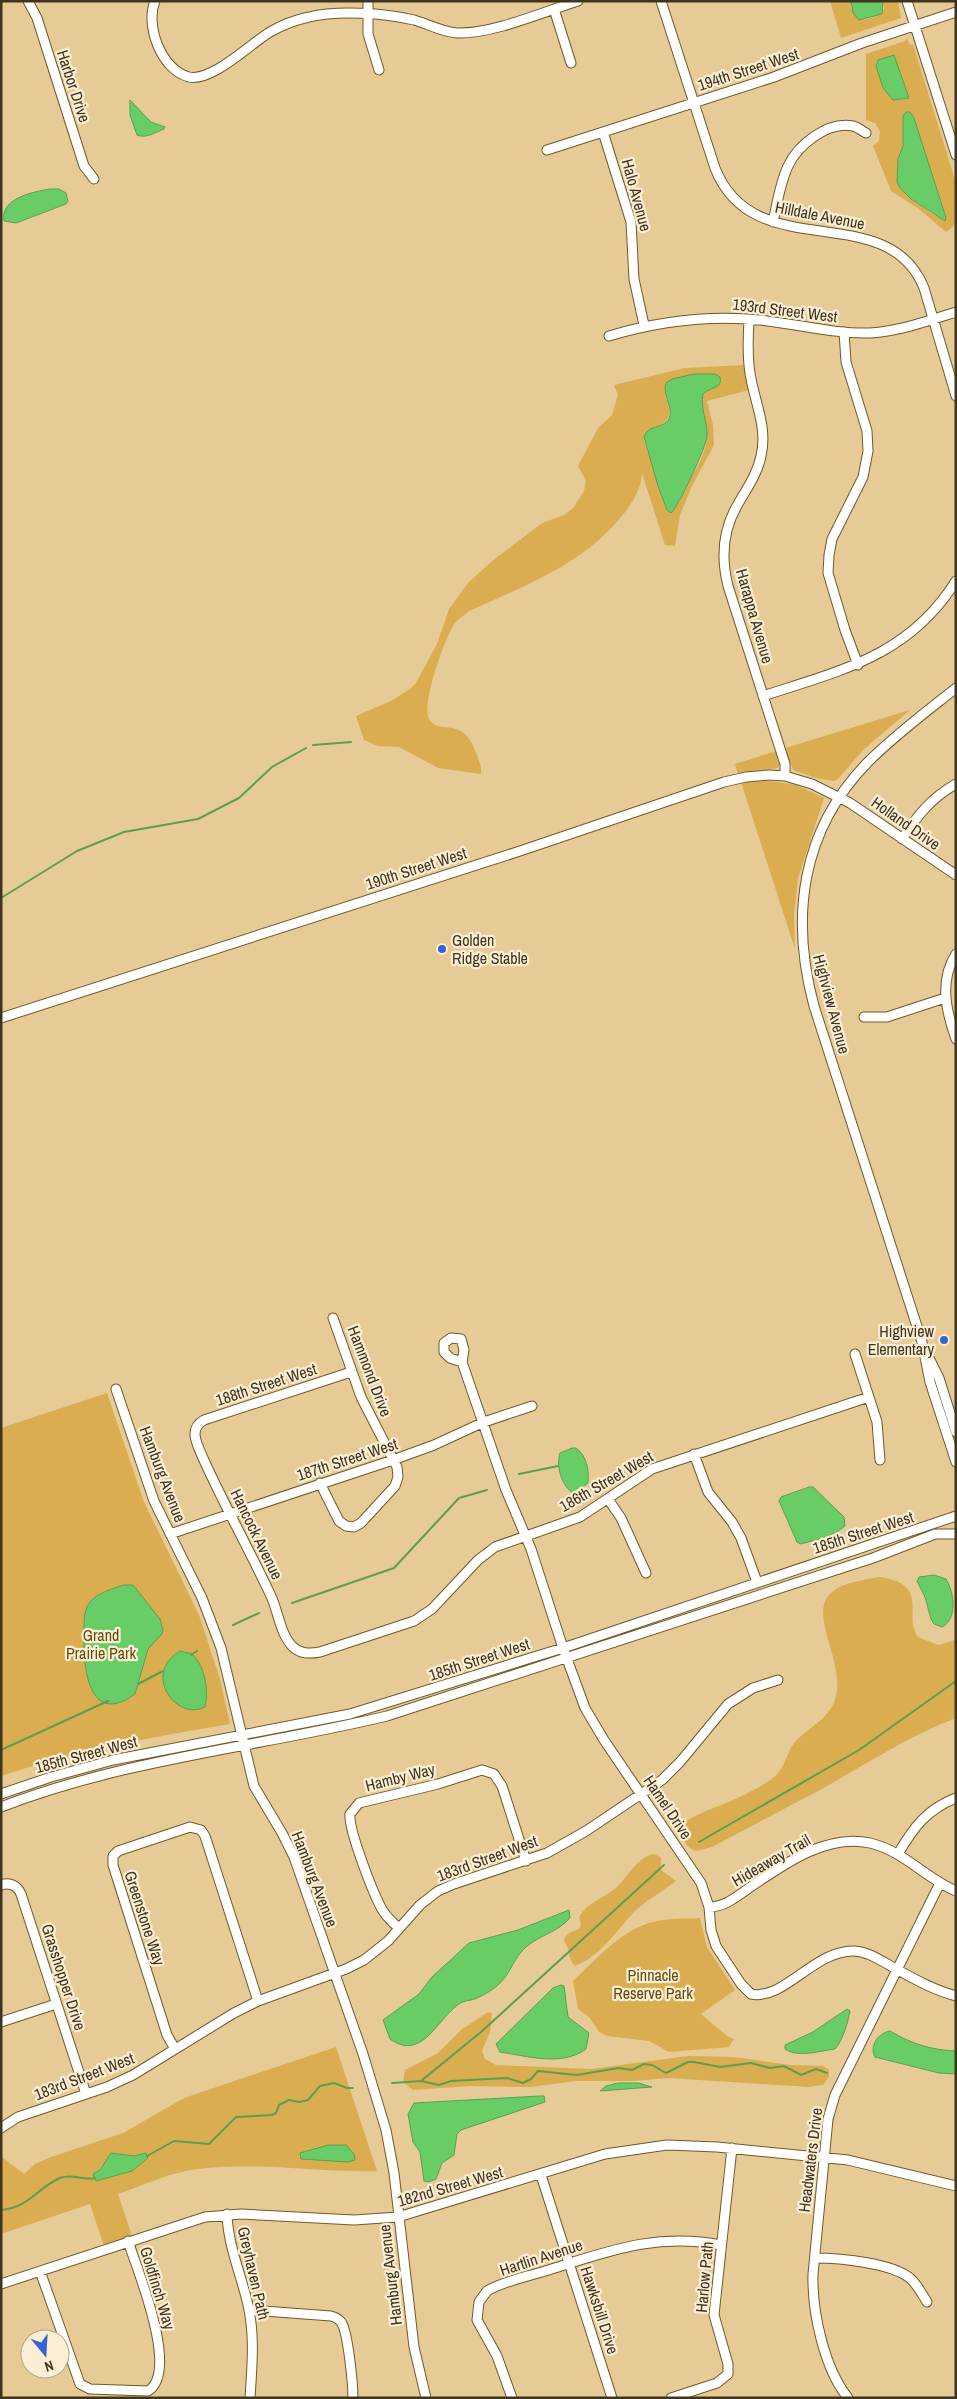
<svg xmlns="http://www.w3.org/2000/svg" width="957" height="2399" viewBox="0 0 957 2399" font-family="'Archivo Narrow',sans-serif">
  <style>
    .green { fill: #daad50; fill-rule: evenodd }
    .water { fill: #69cd67; stroke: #5c9f51 }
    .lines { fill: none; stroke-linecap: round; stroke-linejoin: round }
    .stream { stroke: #5c9f51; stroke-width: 2 }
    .minor-casing { stroke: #715926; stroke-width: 11 }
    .minor { stroke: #fff; stroke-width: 9 }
    .poi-dot { fill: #3365d4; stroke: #fceed4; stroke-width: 2 }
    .labels { text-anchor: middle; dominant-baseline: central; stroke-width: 4.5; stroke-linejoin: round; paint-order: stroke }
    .street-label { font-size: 16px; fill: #3f341f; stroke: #fceed4 }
    .poi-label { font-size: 16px; fill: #3f341f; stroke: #fceed4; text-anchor: start }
    .park-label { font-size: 16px; fill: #644b11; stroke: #fceed4 }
  </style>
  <rect width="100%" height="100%" fill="#e6cb97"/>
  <!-- green -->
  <path class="green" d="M830,1h21v6l13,13 14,-4 6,-7 -1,-8h15l3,17 -60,20z
    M907,38l3,7 3,-1 43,139v41l-10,8 -27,-23 -28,-18 -18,-45 6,-5 1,-10 -5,-8 -9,-3v-66l39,-13zM876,62l30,37 -13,1 -13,-21zM914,118l32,100c-12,-1 -17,-7 -27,-13 -42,-28 -9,-48 -16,-84z
    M744,365l5,25 -42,11 6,24 1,20 -22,41 -12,29 -5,31 -10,-1 -23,-72c-1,17 -10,31 -21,44 -39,48 -97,69 -152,94 -4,4 -11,8 -14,12 -10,14 -34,81 -26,96 11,18 34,-6 48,36 2,6 5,12 4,19l-43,-6 -39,-21 -21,-1 -14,-6 -8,-24 37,-16 18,-12 5,-5 21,-39 12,-35 19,-26 23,-21 51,-39 22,-8 10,-8 10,-16 2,-10 -8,-15 20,-38 14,-13 6,-20 -4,-10 71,-17zM694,374h21l-4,15 -8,5 -1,5c-1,12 5,23 5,35 1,24 -25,59 -40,76l-23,-70 9,-13c20,-4 18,-16 12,-31z
    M910,710l-47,40 -25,29 -4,2 -18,-3 -23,-8 -8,-22z
    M776,751l4,12 -2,5 -40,6 -3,-10z
    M763,780l33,5 28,13 -26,80 -4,37 1,34 -54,-167z
    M107,1393l37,109 55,113 21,64 10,45c-77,13 -154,27 -229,52v-348z
    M879,1577c53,7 23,39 39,60l20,8 18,-5v78c-48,18 -91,47 -136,72 -36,19 -72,38 -108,57l-16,4c-14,-6 -15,-16 -11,-29 18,-12 40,-17 59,-27 11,-6 27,-13 35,-23 7,-9 9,-22 16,-30 10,-12 25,-18 34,-31 28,-37 -26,-95 3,-119 12,-10 32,-12 47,-15z
    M653,1854l8,3v13l15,11c-13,10 -29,19 -41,30 -18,19 -35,46 -60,55 -8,-8 -4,-16 -11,-25 1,-8 8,-9 15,-12l2,-4 -2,-8c8,-14 24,-19 37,-29 12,-11 20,-30 37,-34z
    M700,1918l7,29 28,43 -34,24 26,22 7,3 -5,8 -60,5 -20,-11 -42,-5 -8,-4 -9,-14 -12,-9 -5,-28c23,-21 46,-49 76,-58 16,-5 34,-4 51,-5z
    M488,2012l4,1 -2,19 -8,19 3,8 11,6 95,4 97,-13 46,1 56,8 33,1 6,4v7l-6,8 -14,2 -141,-9 -35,3h-56l-47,6 -60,-1 -57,4 -10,-8 2,-12 33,-17 23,-23z
    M336,2047l41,124c-60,2 -120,-10 -179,-2 -27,3 -54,16 -80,25l14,42 -28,10 -14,-42 -89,30v-78l23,18 11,-10 16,-7 72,-24 61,-35zM328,2145h18l8,9 -6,8 -42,-4 -6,-5zM115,2153l32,5 -15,13 -36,10c2,-12 9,-21 19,-28z"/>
  <!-- water -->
  <path class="water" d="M851,1h32l-1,13 -23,6 -6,-7z
    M894,55l15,43 -16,2 -10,-12 -7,-22 2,-6z
    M130,100l21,22 14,5 -1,2c-8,3 -18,10 -27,6l-7,-20z
    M906,112h4l4,6 32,100 -1,3 -34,-22 -11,-11 -3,-6 1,-23 5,-13v-30z
    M50,189h9l7,4 2,8 -2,3 -50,19 -12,-2c-4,-23 29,-29 46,-32z
    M694,374h21l5,3c3,12 -10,10 -17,17 -3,15 5,28 4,42 0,10 -30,73 -36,77l-4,-3 -9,-24 -14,-49c4,-13 19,-8 25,-18 5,-12 -7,-23 -3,-36l6,-4z
    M572,1448h4c11,8 13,22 12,35l-14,11c-13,-9 -18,-27 -14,-41z
    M809,1487h4l31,30 1,9c-13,11 -29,14 -45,18l-3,-2 -18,-41 2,-4z
    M934,1575l12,4c9,15 11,41 -4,48l-8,-3 -3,-5 -6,-22 -8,-16 2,-4z
    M124,1585h9l27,34 3,11 -1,4 -14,15 -13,45c-47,34 -52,-28 -51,-59 0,-10 -1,-25 6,-33 7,-9 24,-14 34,-17z
    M180,1651l12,3c13,12 17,36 13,53 -28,15 -64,-33 -25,-56z
    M569,1910l1,8c-12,14 -30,17 -44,29 -12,10 -15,26 -27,37 -5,5 -15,11 -22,14 -6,3 -13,2 -18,6 -22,15 -37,58 -69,35l-7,-19 36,-26 13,-17 37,-34 49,-13z
    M561,1985l3,1 4,31 21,16 -3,16c-25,18 -58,7 -86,3l-4,-8 57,-56z
    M847,2009l3,2c-2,11 -7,29 -15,38 -16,2 -37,9 -50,0v-4l28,-13z
    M890,2031c22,13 41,19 66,20v23l-17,-1 -64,-16c-6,-11 3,-24 15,-26z
    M618,2083h20l14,4 -52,4 6,-5z
    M540,2096h4l1,6 -84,28 -4,4 -3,21 -12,8 -6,16 -7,3 -5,-1 -4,-29 -7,-10 -5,-28 6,-11z
    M328,2145h18l8,9 1,6 -7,2 -47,-3 -1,-6z
    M111,2153l23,3 12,-3 2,5 -16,13 -36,10 -3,-7 7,-4z"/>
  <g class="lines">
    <!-- stream -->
    <path class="stream" d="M313,745l38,-3
      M1,898l76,-47 47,-19 74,-13 41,-21 33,-31 34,-19
      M519,1474l39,-8
      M292,1603l102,-35 65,-70 28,-8
      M233,1625l26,-12
      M191,1655l6,-4
      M138,1684l25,-13
      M1,1750l107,-49
      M699,1842l160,-92 97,-69
      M421,2081l60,-49 183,-167
      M392,2083l29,-2 18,4 12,-4 56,-3 16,5 8,-4 7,-8 39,4 41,-7 14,2 12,-6 8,1 14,8 22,-11h6l26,5 31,-4 19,5 14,-2 17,9 15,-6 11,4
      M147,2156l27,-15 35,3 27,-27 36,-2 4,-2 3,-8 10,-5 10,2 9,-2 12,-14 14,-3 13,5h6
      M1,2210c29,-3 36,-22 59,-32 12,-5 23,3 35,0"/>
    <defs>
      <path id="minor" d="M28,1l9,17 47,148 10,13
        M155,1c-10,24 6,69 34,76 23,5 61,-33 81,-45 12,-7 25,-12 39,-15 29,-7 75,-4 105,3 14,4 28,12 43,13 36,1 86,-21 121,-32
        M368,1v33l11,36
        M661,1l54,167c39,100 172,28 209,120l32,108
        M907,1l49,154
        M554,9l17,54
        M603,132l28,90 3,57 10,46
        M547,150l227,-73 88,-34 94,-31
        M773,222c4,-18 7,-39 15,-56 10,-21 39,-45 65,-40 5,1 9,5 13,7
        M749,320c-1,17 -2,35 1,53 4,28 18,54 11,83 -4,19 -14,32 -23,48 -15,25 -17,54 -10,82l57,178v12
        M844,332l2,30 21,69 1,20 -5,26 -31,62 -3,16 -1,18 17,57 13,35
        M609,336c51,-15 99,-21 151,-16 37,4 74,14 110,13 30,-2 58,-12 86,-21
        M956,688c-30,24 -61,47 -88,74 -67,68 -78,155 -54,244l108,336 8,40 26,80
        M763,696c79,-26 146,-40 193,-115
        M902,839c15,-23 29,-41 54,-55
        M956,954c-17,27 -10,57 0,85
        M864,1017h23l58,-19
        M1,1018l519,-167 204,-69 22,-5 23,-2 16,1 27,8 38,19 106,72
        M855,1354l22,68 3,38
        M928,1356l11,22 17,54
        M462,1362l-12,-4 -6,-6v-9l7,-5 10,1 3,11 -2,12 44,128 25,59 32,99 22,60 19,32 97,143 8,24 2,23 5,16 25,38 10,10c33,7 63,-44 103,-43 16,1 29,11 42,18 20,11 38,21 60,27
        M351,1372l-147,48c-16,9 -7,24 -1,38 21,47 46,91 68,138 7,15 9,37 21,50 8,8 17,8 28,6l94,-31 18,-12 46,-49 17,-13 85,-30 72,-48 217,-72
        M116,1389l38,112 48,97 19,50 33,138 28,47 12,24 69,197 23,76 8,43 20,174 12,51
        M694,1454l14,38 24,30 9,16 16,44
        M320,1483l19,38 7,5 8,1 7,-4 34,-37 3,-9 -1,-10 -36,-70 -28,-79
        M608,1499l13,19 25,55
        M170,1534l223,-74 41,-15 50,-23 48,-16
        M1,1794l50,-17 62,-17 237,-46 213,-66 393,-132
        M1,1807c124,-48 257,-60 386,-91l486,-158 62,-24h21
        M898,1854c15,-26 29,-45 58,-56
        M1,1885c9,-3 16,0 20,9l65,200
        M709,1907c16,0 27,-10 40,-19 34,-23 77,-55 121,-45 34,8 55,35 86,48
        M399,1928c-6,-5 -12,-11 -16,-17 -9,-15 -35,-82 -33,-97l9,-11 79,-19 44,-14 12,4 8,12 24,75
        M1,2022l55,-18
        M175,2049l-8,-14 -54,-170v-9l5,-5 72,-24 11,3 4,6 53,165
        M1,2128l17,-11 89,-30 26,-12 101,-62 24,-12 88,-32 18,-9 24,-19 32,-36 18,-14 16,-7 93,-31 39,-22 76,-51 18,-18 48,-58 25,-16 25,-8
        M541,2175l71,223
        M227,2214c1,32 14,60 21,91 7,31 4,61 2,93
        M815,2258c24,0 78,5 96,21 7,7 11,15 16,23
        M40,2271l40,113 10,5 58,2c32,-19 -11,-122 -20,-150
        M1,2284l204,-67 36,-3 113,6 44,-3 207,-63 62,-9 50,2 131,13 108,26
        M250,2310l81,6c4,1 7,2 10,6 7,9 12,63 12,76
        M512,2398l-15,-42 -20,-36 2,-18 8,-11c17,-10 39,-14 58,-20 61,-19 111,-39 176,-26
        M671,2398l46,-15 11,-9v-10l-14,-49 18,-167
        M848,2398c-24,-30 -36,-86 -35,-124l15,-155 7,-24 105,-212"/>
    </defs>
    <!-- minor casing -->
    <use href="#minor" class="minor-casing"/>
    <!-- minor -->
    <use href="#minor" class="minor"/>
  </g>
  <!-- markers -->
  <g class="poi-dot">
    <circle cx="442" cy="949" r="5"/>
    <circle cx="944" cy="1340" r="5"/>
  </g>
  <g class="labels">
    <!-- street labels -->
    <g class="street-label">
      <text transform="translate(748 69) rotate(-18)">194th Street West</text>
      <text transform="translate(74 86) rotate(72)">Harbor Drive</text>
      <text transform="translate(637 195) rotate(75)">Halo Avenue</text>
      <text transform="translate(820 215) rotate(11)">Hilldale Avenue</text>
      <text transform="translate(785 310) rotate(7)">193rd Street West</text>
      <text transform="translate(755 616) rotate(74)">Harappa Avenue</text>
      <text transform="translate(906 823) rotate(35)">Holland Drive</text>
      <text transform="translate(416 868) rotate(-18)">190th Street West</text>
      <text transform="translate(832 1004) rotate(75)">Highview Avenue</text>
      <text transform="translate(370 1371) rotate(69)">Hammond Drive</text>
      <text transform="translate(266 1384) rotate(-18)">188th Street West</text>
      <text transform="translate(347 1459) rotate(-18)">187th Street West</text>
      <text transform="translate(163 1474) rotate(69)">Hamburg Avenue</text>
      <text transform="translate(606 1481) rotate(-30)">186th Street West</text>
      <text transform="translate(863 1532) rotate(-18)">185th Street West</text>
      <text transform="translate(257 1534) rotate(64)">Hancock Avenue</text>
      <text transform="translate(479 1659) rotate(-18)">185th Street West</text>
      <text transform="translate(86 1754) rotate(-15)">185th Street West</text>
      <text transform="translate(400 1777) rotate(-14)">Hamby Way</text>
      <text transform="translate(668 1807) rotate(56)">Hamel Drive</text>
      <text transform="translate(487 1858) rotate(-20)">183rd Street West</text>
      <text transform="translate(771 1860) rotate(-30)">Hideaway Trail</text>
      <text transform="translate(315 1879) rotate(69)">Hamburg Avenue</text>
      <text transform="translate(145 1918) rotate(72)">Greenstone Way</text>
      <text transform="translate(64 1977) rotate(72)">Grasshopper Drive</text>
      <text transform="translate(84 2076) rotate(-21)">183rd Street West</text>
      <text transform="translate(810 2160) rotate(-83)">Headwaters Drive</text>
      <text transform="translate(450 2186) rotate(-16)">182nd Street West</text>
      <text transform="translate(541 2257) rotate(-18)">Hartlin Avenue</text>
      <text transform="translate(254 2273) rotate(77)">Greyhaven Path</text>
      <text transform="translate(390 2275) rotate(-97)">Hamburg Avenue</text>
      <text transform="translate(704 2277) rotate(-85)">Harlow Path</text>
      <text transform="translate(158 2288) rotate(73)">Goldfinch Way</text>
      <text transform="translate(600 2310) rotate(72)">Hawksbill Drive</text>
    </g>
    <!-- poi labels -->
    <g class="poi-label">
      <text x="452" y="940">Golden<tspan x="452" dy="18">Ridge Stable</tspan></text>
      <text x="934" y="1331" text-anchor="end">Highview<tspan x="934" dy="18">Elementary</tspan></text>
    </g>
    <!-- park labels -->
    <g class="park-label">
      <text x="101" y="1635">Grand<tspan x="101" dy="18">Prairie Park</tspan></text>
      <text x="653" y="1975">Pinnacle<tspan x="653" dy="18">Reserve Park</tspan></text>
    </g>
  </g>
  <!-- border -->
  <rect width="957" height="2399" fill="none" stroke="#3f341f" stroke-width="5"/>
  <!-- north arrow -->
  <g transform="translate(45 2354) rotate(162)"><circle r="24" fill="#fceed4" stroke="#b0a48c"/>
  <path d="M0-4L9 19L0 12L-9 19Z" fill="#3365d4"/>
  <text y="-8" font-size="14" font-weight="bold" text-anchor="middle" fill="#3f341f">N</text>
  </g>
</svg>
